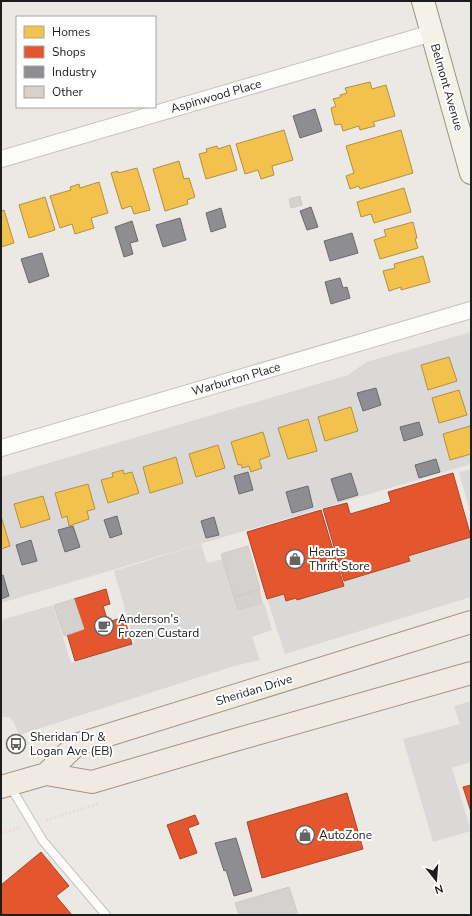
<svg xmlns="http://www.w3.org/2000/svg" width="472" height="916" viewBox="0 0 472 916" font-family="'Nunito Sans',sans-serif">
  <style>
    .residential { fill: #dbd9d7 }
    .parking { fill: #dad9d7 }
    .homes { fill: #f2c14e; stroke: #b2903f }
    .shops { fill: #e4572e; stroke: #a84629 }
    .industry { fill: #8d8d92; stroke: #6b6b6f }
    .building { fill: #d4d1ce; stroke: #cfcac6 }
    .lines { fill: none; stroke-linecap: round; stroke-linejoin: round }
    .lane-casing { stroke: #c4c3c1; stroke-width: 10 }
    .street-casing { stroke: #c4c3c1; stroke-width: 18 }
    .secondary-casing { stroke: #97957c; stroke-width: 24 }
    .primary-casing { stroke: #a29482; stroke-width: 24 }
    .path { stroke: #ebd8d7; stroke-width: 2.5; stroke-dasharray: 2 2; stroke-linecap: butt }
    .lane { stroke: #fcfcfb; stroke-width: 8 }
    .street { stroke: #fcfcfb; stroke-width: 16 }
    .secondary { stroke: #f3f2e9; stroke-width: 22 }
    .primary { stroke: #f0eae3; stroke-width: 22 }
    .labels { text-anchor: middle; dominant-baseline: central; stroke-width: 4; stroke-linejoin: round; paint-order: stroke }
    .street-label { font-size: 12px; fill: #1d1d1d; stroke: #fff }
    .poi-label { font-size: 12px; fill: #1d1d1d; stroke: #fff; text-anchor: start }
  </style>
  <rect width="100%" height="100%" fill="#ece9e5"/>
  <!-- residential -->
  <path class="residential" d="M471,332v132l-470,139v-126l347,-102 18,-13z"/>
  <!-- parking -->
  <path class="parking" d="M471,469v46l-12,-43z
    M468,538h3v59l-186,57 -18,-55 17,-5 2,7 10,-3 1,2 46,-14 1,-5 66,-19 -2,-6z
    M201,544l6,19 16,-4 15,51 26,-7 8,27 -20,7 8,23 -26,6 -215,69 -6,-14 -4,-4h-5l-3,1v-98l52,-15 18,58 64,-20 -21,-72z
    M471,701v61l-19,6 19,63 -38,11 -30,-103 57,-15 -6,-18z"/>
  <!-- homes -->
  <path class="homes" d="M370,82l2,7 14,-4 9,31 -22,6 2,4 -15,4 -1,-4 -16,5 -2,-7 -6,1 -4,-17 5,-2 -3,-7 8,-2 -1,-2 7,-2 -2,-5z
    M284,130l9,30 -21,6 2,9 -13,4 -3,-9 -13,4 -9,-30z
    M401,130l12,43 -53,16 -1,-3 -9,3 -4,-13 8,-3 -8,-27z
    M230,145l7,25 -31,9 -7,-25 8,-2 -1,-3 11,-3 1,3z
    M179,161l5,18 5,-1 6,19 -8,3 1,4 -23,7 -12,-42z
    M137,168l13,42 -16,4 -3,-8 -9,3 -11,-36 7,-2v2z
    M99,182l9,31 -17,5 3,10 -19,6 -3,-10 -12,4 -10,-32 21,-6 -1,-3 9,-3 1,4z
    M404,188l7,24 -37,11 -3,-9 -10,3 -4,-15z
    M45,197l10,33 -26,8 -10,-33z
    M4,210l10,33 -13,4v-36z
    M413,222l4,16 -2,1 3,9 -38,11 -6,-19 12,-4 -2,-6z
    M423,256l7,26 -29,8v-3l-12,4 -6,-20 12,-3 -1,-4z
    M449,357l8,24 -29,9 -7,-25z
    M459,390l8,25 -28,8 -7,-25z
    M351,407l7,24 -33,10 -7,-24z
    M308,419l9,32 -29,8 -10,-31z
    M470,426l1,4v24l-21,6 -7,-26z
    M263,432l7,24 -11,4 3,8 -11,4 -2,-6 -7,2 -1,-4 -3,1 -7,-23z
    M218,445l7,23 -29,9 -7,-23z
    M176,457l7,26 -33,10 -7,-26z
    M123,470l1,4 8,-2 7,21 -31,10 -7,-23 12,-3 -1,-4z
    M88,484l7,25 -8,2 2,8 -20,7 -2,-10 -5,2 -7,-25z
    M43,496l7,23 -29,9 -7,-24z
    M1,516l9,30 -9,3z"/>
  <!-- shops -->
  <path class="shops" d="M453,473l18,64 -63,19 2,5 -66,20 -21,-72 24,-6 3,11 41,-12 -3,-10z
    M321,510l23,76 -47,14 -1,-2 -10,3 -2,-7 -17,5 -20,-67z
    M106,589l4,15 -7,2 5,16 16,-5 8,27 -57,17 -8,-27 17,-5 -10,-30z
    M471,785v27l-8,-25z
    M347,793l16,56 -101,29 -15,-56z
    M195,815l4,9 -11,4 9,25 -17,6 -13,-34z
    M41,852l28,34 -13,10 16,19h-71v-30z"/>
  <!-- industry -->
  <path class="industry" d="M315,109l7,22 -22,7 -7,-22z
    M311,207l7,20 -11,3 -7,-19z
    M221,208l5,19 -15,5 -5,-19z
    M180,218l6,22 -23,7 -7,-22z
    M132,221l6,20 -8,2 3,11 -9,3 -9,-30z
    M352,233l6,20 -28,8 -6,-20z
    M42,253l7,23 -20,7 -8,-24z
    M340,278l3,10 4,-1 3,11 -19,6 -6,-22z
    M376,388l5,17 -18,6 -6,-18z
    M419,422l4,13 -19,6 -4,-14z
    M436,459l4,13 -21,6 -4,-13z
    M248,472l5,18 -14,4 -5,-18z
    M351,473l7,22 -20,6 -7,-22z
    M308,486l5,21 -21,6 -6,-21z
    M117,516l5,18 -12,4 -6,-18z
    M214,517l5,18 -13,3 -5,-17z
    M73,526l7,21 -15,5 -7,-22z
    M31,540l6,21 -15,4 -6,-20z
    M3,575l6,21 -8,3v-23z
    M236,838l16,53 -18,5 -8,-26 -2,1 -9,-28z"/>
  <!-- building -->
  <path class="building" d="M300,196l2,9 -11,3 -2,-9z
    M248,546l12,43 -26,8 -13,-43z
    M259,590l3,13 -24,7 -4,-13z
    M74,599l10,30 -20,7 -10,-31z
    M289,887l9,28h-59l-4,-12z"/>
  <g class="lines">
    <defs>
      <path id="lane" d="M10,786l33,55 63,74"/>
      <path id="street" d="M1,159l431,-126
        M1,448l470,-138"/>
      <path id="secondary" d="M423,1l48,172"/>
      <path id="primary" d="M46,774l30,-29 395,-123
        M1,787l45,-13 46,8 136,-40 243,-69"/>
    </defs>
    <!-- lane casing -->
    <use href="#lane" class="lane-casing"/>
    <!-- street casing -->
    <use href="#street" class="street-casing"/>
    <!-- secondary casing -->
    <use href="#secondary" class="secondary-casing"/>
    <!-- primary casing -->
    <use href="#primary" class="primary-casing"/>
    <!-- path -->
    <path class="path" d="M46,820l52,-16
      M1,833l19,-5"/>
    <!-- lane -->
    <use href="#lane" class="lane"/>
    <!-- street -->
    <use href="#street" class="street"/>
    <!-- secondary -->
    <use href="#secondary" class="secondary"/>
    <!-- primary -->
    <use href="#primary" class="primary"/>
  </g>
  <!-- icons -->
  <defs>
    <symbol id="shop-ring" viewBox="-11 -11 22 22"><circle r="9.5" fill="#fff" stroke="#656463" stroke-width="1.5"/><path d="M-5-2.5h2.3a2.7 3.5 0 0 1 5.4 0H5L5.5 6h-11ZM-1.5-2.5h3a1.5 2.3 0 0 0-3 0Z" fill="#656463"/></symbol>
    <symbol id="cafe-ring" viewBox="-11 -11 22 22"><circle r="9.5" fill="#fff" stroke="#656463" stroke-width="1.5"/><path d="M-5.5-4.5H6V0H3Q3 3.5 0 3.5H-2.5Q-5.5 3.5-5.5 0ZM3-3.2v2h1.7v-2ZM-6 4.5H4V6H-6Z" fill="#656463"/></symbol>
    <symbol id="bus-ring" viewBox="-11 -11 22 22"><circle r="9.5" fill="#fff" stroke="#656463" stroke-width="1.5"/><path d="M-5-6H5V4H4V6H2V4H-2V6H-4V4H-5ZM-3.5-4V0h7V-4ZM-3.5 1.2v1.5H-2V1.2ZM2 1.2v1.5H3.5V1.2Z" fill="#656463"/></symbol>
  </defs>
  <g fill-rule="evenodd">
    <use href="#shop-ring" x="284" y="548" width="22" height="22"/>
    <use href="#cafe-ring" x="93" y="615" width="22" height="22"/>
    <use href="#bus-ring" x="5" y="733" width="22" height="22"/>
    <use href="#shop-ring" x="294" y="824" width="22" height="22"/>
  </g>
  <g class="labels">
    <!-- street labels -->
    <g class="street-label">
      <text transform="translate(447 87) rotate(74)">Belmont Avenue</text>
      <text transform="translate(216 96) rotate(-16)">Aspinwood Place</text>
      <text transform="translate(236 379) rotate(-16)">Warburton Place</text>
      <text transform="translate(254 690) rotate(-17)">Sheridan Drive</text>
    </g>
    <!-- poi labels -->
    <g class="poi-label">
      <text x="309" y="552">Hearts<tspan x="309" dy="14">Thrift Store</tspan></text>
      <text x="118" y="619">Anderson's<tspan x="118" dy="14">Frozen Custard</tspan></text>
      <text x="30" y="737">Sheridan Dr &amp;<tspan x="30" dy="14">Logan Ave (EB)</tspan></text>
      <text x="319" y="835">AutoZone</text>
    </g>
  </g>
  <!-- border -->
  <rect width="472" height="916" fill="none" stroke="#1d1d1d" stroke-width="4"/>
  <!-- legend -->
  <rect x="16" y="16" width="140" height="92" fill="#ffffff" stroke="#a5a5a5"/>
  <rect x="24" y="26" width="20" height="12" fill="#f2c14e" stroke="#a5a5a5"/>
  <text x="52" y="36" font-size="12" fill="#1d1d1d">Homes</text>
  <rect x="24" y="46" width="20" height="12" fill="#e4572e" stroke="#a5a5a5"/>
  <text x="52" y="56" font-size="12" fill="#1d1d1d">Shops</text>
  <rect x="24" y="66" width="20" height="12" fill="#8d8d92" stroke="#a5a5a5"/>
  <text x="52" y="76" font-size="12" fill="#1d1d1d">Industry</text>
  <rect x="24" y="86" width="20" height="12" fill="#d4d1ce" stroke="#a5a5a5"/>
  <text x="52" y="96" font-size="12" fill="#1d1d1d">Other</text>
  <!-- north arrow -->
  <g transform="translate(436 880) rotate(163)" stroke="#ffffff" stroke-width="3" paint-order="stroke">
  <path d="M0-3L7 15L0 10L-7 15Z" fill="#1d1d1d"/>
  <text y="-6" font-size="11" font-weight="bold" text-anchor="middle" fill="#1d1d1d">N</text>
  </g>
</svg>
